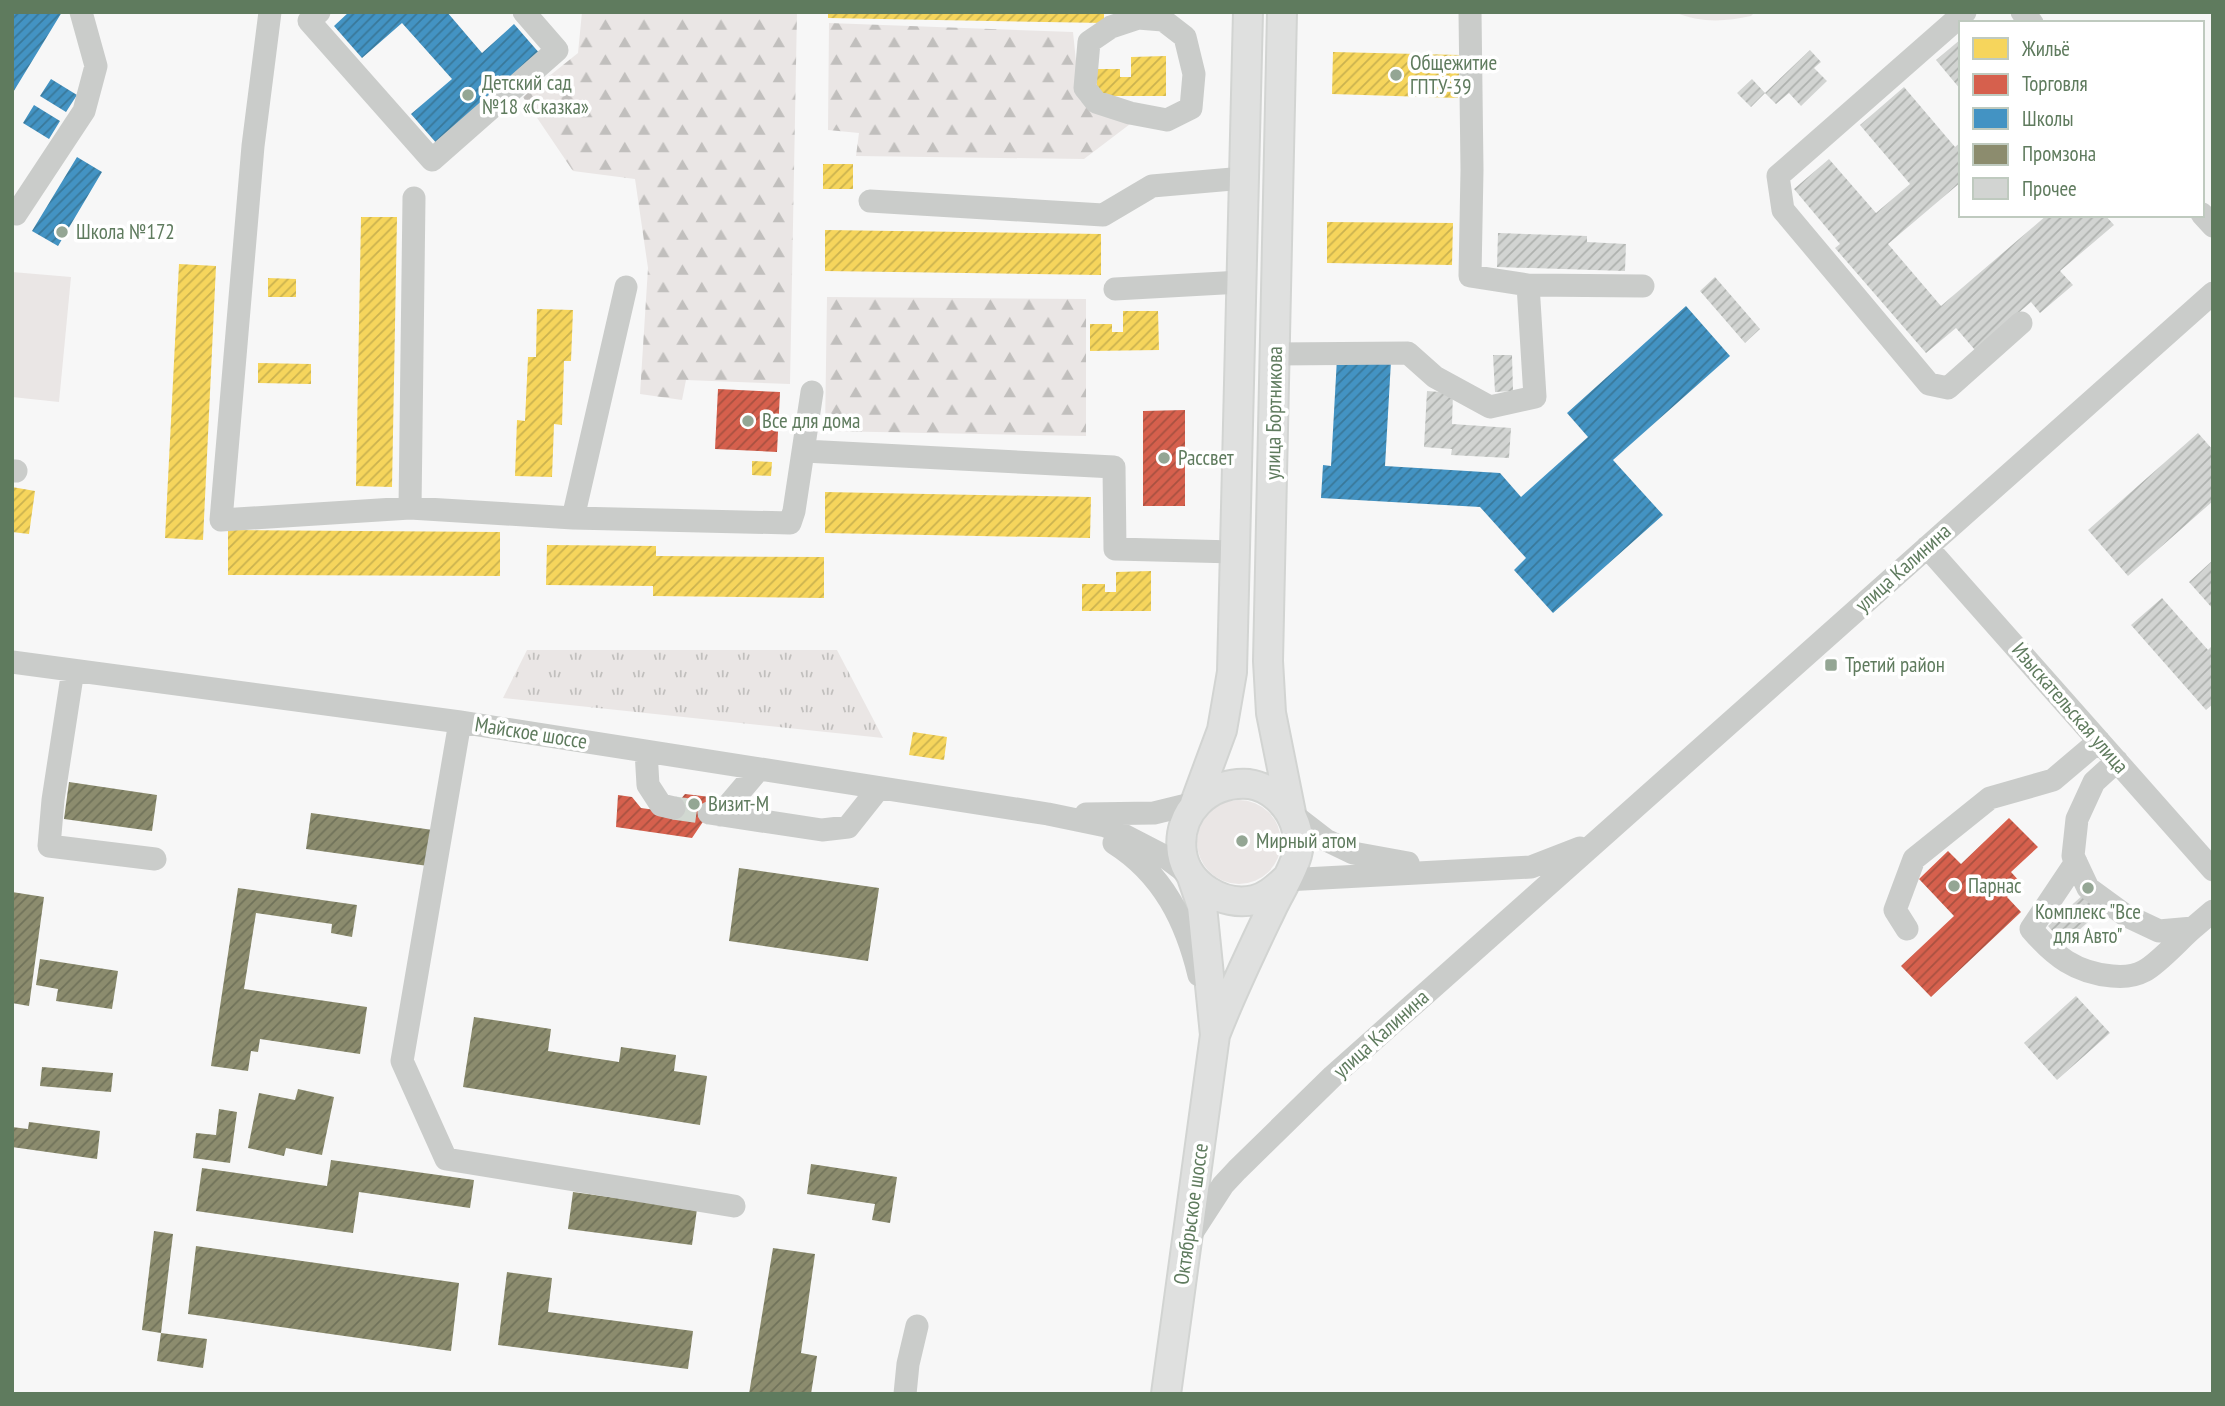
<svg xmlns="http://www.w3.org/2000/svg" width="2225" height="1406" font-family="'PT Sans Narrow',sans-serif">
  <defs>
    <pattern id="grass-tufts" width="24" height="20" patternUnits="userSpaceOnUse" patternTransform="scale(1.75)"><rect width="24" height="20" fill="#eae6e5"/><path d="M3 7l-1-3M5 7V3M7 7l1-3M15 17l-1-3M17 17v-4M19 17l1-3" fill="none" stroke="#c1bfbd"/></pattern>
    <pattern id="forest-firs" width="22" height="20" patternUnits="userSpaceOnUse" patternTransform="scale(1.75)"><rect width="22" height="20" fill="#eae6e5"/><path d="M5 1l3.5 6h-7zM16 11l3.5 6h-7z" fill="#c1bfbd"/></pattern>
    <pattern id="homes-hatch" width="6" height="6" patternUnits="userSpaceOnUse" patternTransform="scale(1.75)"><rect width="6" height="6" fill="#f6d55c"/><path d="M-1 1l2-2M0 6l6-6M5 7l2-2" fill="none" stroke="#cab24f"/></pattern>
    <pattern id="shops-hatch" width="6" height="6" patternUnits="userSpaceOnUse" patternTransform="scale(1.75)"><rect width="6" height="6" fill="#d6604d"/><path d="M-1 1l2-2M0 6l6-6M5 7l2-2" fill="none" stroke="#a85141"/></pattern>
    <pattern id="schools-hatch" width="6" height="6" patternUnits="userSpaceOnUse" patternTransform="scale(1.75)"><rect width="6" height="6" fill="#4393c3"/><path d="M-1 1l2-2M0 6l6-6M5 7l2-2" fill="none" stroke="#397899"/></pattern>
    <pattern id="industry-hatch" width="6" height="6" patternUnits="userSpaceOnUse" patternTransform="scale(1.75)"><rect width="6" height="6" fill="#8c8c6e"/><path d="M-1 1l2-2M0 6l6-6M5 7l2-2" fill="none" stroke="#70725a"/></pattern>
    <pattern id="building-hatch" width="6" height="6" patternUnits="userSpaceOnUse" patternTransform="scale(1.75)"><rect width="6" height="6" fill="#d2d4d2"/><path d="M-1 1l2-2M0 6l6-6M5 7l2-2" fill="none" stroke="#aeb1ae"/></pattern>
  </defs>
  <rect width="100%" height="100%" fill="#f7f7f7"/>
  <path fill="url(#grass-tufts)" d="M527 650H837L883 738 503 698Z"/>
  <path fill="url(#forest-firs)" d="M582 12H797L790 384 686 380 682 400 640 394 648 268 635 179 573 171 523 97 578 53Z
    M829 23 1073 32 1080 101 1138 118 1084 159 856 156 859 133 828 130Z
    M827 297 1086 299V436L825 431Z"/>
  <path fill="#eae6e5" d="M1674 12H1755L1751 16C1724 22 1700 23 1674 12Z
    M12 272 71 277 59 402 12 397Z
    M1197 842a42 42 0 1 1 84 0a42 42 0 1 1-84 0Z"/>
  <path fill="url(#homes-hatch)" d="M828 12H1104V23L828 18Z
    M1333 52 1460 55 1458 98 1332 94Z
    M1166 56V96H1097V69H1120V77H1131V57Z
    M823 164H853V189H823Z
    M361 217H397L392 487 356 486Z
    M1327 222 1453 223 1452 265 1327 263Z
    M825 230 1101 234V275L825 271Z
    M179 264 216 266 203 540 165 538Z
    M268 278 296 279V297H268Z
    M537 309 573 310 571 361H564L562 425 554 424 552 477 515 476 517 420 525 421 528 357H536Z
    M1123 311H1158L1159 350 1090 351V324H1112V332H1123Z
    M258 363 311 364V384L258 383Z
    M752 461 772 462 771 476 752 475Z
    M12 487 35 491 29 534 12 532Z
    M825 492 1091 497 1090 538 825 533Z
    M228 530 500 532V576L228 575Z
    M547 545 656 546V556L824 557V598L653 596V586L546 585Z
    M1151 571V611H1082V584H1105V592H1116V572Z
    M913 732 947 737 944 760 909 755Z"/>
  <path fill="url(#shops-hatch)" d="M718 389 780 392 777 452 715 449Z
    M1185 410V506H1143V411Z
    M685 794 719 798 692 838 616 827 618 795 632 797 641 808 670 812Z
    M2009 818 2038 847 2011 872 2021 883 2007 897 2021 912 1931 997 1901 966 1954 916 1919 879 1948 851 1961 864Z"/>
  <path fill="url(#schools-hatch)" d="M12 12H62L12 94Z
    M349 12H447L482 53 514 24 541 55 438 145 411 114 452 79 402 23 362 58 334 26Z
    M51 79 77 95 66 112 40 96Z
    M34 105 60 121 49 139 23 123Z
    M77 157 102 172 58 246 32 231Z
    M1686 306 1730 356 1613 460 1663 515 1553 613 1514 570 1526 558 1480 507 1321 498 1323 465 1331 466 1337 358 1391 361 1385 466 1500 473 1521 497 1588 437 1567 413Z"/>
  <path fill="url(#industry-hatch)" d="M69 782 157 795 152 831 64 819Z
    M311 813 433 830 428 866 306 849Z
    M739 868 879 888 868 961 729 941Z
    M238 888 357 905 352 937 331 933 332 924 256 913 244 989 367 1007 360 1054 260 1039 258 1052 251 1051 248 1071 211 1066Z
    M12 892 44 897 29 1006 12 1003Z
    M40 959 118 971 112 1009 56 1001 58 989 36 985Z
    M474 1017 551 1029 548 1051 619 1062 621 1047 676 1055 674 1071 707 1076 700 1125 463 1087Z
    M42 1067 113 1073 111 1092 40 1086Z
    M298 1089 334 1097 322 1155 286 1148 284 1156 248 1148 259 1093 295 1100Z
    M219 1109 237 1112 230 1163 193 1158 196 1133 216 1135Z
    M29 1122 100 1131 97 1159 12 1147V1127L28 1129Z
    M331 1160 474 1180 470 1208 359 1192 353 1233 196 1211 202 1168 327 1186Z
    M811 1164 897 1177 890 1223 872 1220 875 1204 807 1194Z
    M573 1192 697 1209 692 1245 568 1229Z
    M154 1231 173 1234 161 1333 142 1330Z
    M196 1246 459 1283 451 1351 188 1314Z
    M773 1248 815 1254 801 1353 817 1356 811 1394H749Z
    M507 1272 552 1278 548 1312 693 1331 688 1369 498 1345Z
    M161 1333 207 1339 203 1368 157 1361Z"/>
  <path fill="url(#building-hatch)" d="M1961 39V90L1936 60Z
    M1810 50 1821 62 1814 68 1827 81 1801 106 1789 93 1776 104 1765 93Z
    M1752 79 1765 93 1751 107 1737 93Z
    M1904 87 1955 147 1961 142V182L1888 244 1941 306 2047 215H2105L2114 225 2060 271 2073 285 2040 313 2031 302 1975 350 1956 328 1926 353 1835 248 1840 244 1794 189 1829 159 1876 213 1910 184 1860 125Z
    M1498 233 1587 236V242L1626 244 1625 271 1497 267Z
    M1715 277 1760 329 1745 343 1700 291Z
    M1493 355H1512L1513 391 1495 392Z
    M1427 391 1453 393 1452 424 1511 428 1509 458 1451 455 1452 449 1424 447Z
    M2198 433 2213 450V501L2128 576 2088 530Z
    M2213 560V609L2189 582Z
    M2162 598 2208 650 2213 645V704L2206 710 2131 625Z
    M2083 895 2099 912 2064 944 2048 926Z
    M2076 996 2110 1033 2057 1080 2024 1043Z"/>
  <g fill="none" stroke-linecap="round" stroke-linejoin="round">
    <path stroke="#d1d8d1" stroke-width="23" stroke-dasharray="23 11" stroke-linecap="butt" d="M674 808 709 813"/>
    <defs>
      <path id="major" d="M1282 12 1268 661 1271 713 1291 813
        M1195 803 1222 730 1232 672 1248 12
        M1215 1035C1232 991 1252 950 1272 908 1280 891 1292 873 1297 855 1300 845 1298 833 1295 824 1288 804 1270 787 1249 784 1209 781 1176 812 1182 853 1187 885 1223 907 1254 900 1267 897 1276 888 1285 880
        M1166 1394 1215 1035 1202 906 1192 877"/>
    </defs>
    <use href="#major" stroke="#d2d4d2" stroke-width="32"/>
    <path stroke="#caccca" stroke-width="23" d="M270 12 253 146 221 520 410 508 573 518 790 523 794 511 812 392
      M319 12 309 21 432 160 557 50 524 12
      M1965 12 1778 176 1783 210 1929 384 1948 388 2021 323
      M2022 12 2032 23
      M1138 18 1163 20 1185 37 1194 74 1191 108 1167 120 1130 113 1096 102 1085 88 1089 42 1111 27Z
      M870 201 1103 215 1152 186 1244 178
      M12 211 16 214 84 111 96 66 81 12
      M2202 214 2213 226
      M1528 285 1643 286
      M1115 289 1241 282
      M1275 354 1408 353 1435 377 1490 407 1535 397 1528 285 1470 276 1472 170 1470 12
      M804 451 1114 467 1115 549 1235 552
      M12 471H16
      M410 508 414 198
      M573 518 626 287
      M1927 547 2213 870
      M12 662 460 722 1048 814 1106 826 1164 856 1192 877
      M73 670 53 800 49 846 155 859
      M460 722 402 1061 446 1159 734 1206
      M646 751 648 785 661 805 674 808
      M2117 761 2094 782 2077 819 2073 856 2088 888 2125 915 2159 931 2193 928 2213 911
      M709 813 822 830 848 827 879 788
      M1291 813 1326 840 1353 853 1408 863
      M1086 814 1154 813 1195 803
      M720 815 759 769
      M1114 843C1163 874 1186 921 1199 975
      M2076 862 2031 929C2054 956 2076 973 2112 976 2122 977 2135 976 2144 971 2158 964 2180 939 2193 928
      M1285 880 1531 867 1580 848
      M1907 929 1895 910 1914 859 1990 798 2053 780 2099 741
      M1188 1239 1223 1185 1237 1170 1333 1076 2213 293
      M905 1394 908 1364 917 1326"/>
    <use href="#major" stroke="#dfe0df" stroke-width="28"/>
  </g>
  <g fill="#94a694" stroke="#fff" stroke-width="2.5">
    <circle cx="1396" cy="75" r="7"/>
    <circle cx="468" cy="95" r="7"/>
    <circle cx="62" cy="232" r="7"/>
    <circle cx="748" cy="421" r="7"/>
    <circle cx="1164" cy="458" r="7"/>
    <rect x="1824" y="658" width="14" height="14" rx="3.5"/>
    <circle cx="694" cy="804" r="7"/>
    <circle cx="1242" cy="841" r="7"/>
    <circle cx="1954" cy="886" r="7"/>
    <circle cx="2088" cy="888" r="7"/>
  </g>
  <g text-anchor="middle" stroke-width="7" stroke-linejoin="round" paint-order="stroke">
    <g font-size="21" fill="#5f7b5e" stroke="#fff" text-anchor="start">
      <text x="1410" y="70">Общежитие<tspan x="1410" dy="24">ГПТУ-39</tspan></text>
      <text x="482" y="90">Детский сад<tspan x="482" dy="24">№18 «Сказка»</tspan></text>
      <text x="76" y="239">Школа №172</text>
      <text x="762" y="428">Все для дома</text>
      <text x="1178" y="465">Рассвет</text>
      <text x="1845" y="672">Третий район</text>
      <text x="708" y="811">Визит-М</text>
      <text x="1256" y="848">Мирный атом</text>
      <text x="1968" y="893">Парнас</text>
      <text x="2088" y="919" text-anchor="middle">Комплекс "Все<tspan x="2088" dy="24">для Авто"</tspan></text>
    </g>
    <g font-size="21" fill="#5f7b5e" stroke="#fff">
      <text transform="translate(1274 413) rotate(-89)" y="7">улица Бортникова</text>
      <text transform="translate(1903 568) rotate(-42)" y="7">улица Калинина</text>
      <text transform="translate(2070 708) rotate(49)" y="7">Изыскательская улица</text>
      <text transform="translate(531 733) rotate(9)" y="7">Майское шоссе</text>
      <text transform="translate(1381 1034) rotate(-42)" y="7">улица Калинина</text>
      <text transform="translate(1191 1214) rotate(-82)" y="7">Октябрьское шоссе</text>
    </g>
  </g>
  <rect width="2225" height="1406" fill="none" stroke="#5f7b5e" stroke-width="28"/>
  <rect x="1959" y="21" width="245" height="196" fill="#ffffff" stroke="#bfcabf" stroke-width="2"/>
  <rect x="1973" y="38" width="35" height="21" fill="#f6d55c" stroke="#bfcabf" stroke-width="2"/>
  <text x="2022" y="56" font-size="21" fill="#5f7b5e">Жильё</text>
  <rect x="1973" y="74" width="35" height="21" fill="#d6604d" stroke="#bfcabf" stroke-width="2"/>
  <text x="2022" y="91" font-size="21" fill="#5f7b5e">Торговля</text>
  <rect x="1973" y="108" width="35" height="21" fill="#4393c3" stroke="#bfcabf" stroke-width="2"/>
  <text x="2022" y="126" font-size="21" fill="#5f7b5e">Школы</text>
  <rect x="1973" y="144" width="35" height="21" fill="#8c8c6e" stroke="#bfcabf" stroke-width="2"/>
  <text x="2022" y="161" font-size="21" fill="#5f7b5e">Промзона</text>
  <rect x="1973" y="178" width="35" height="21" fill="#d2d4d2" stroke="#bfcabf" stroke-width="2"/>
  <text x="2022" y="196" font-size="21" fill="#5f7b5e">Прочее</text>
</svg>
